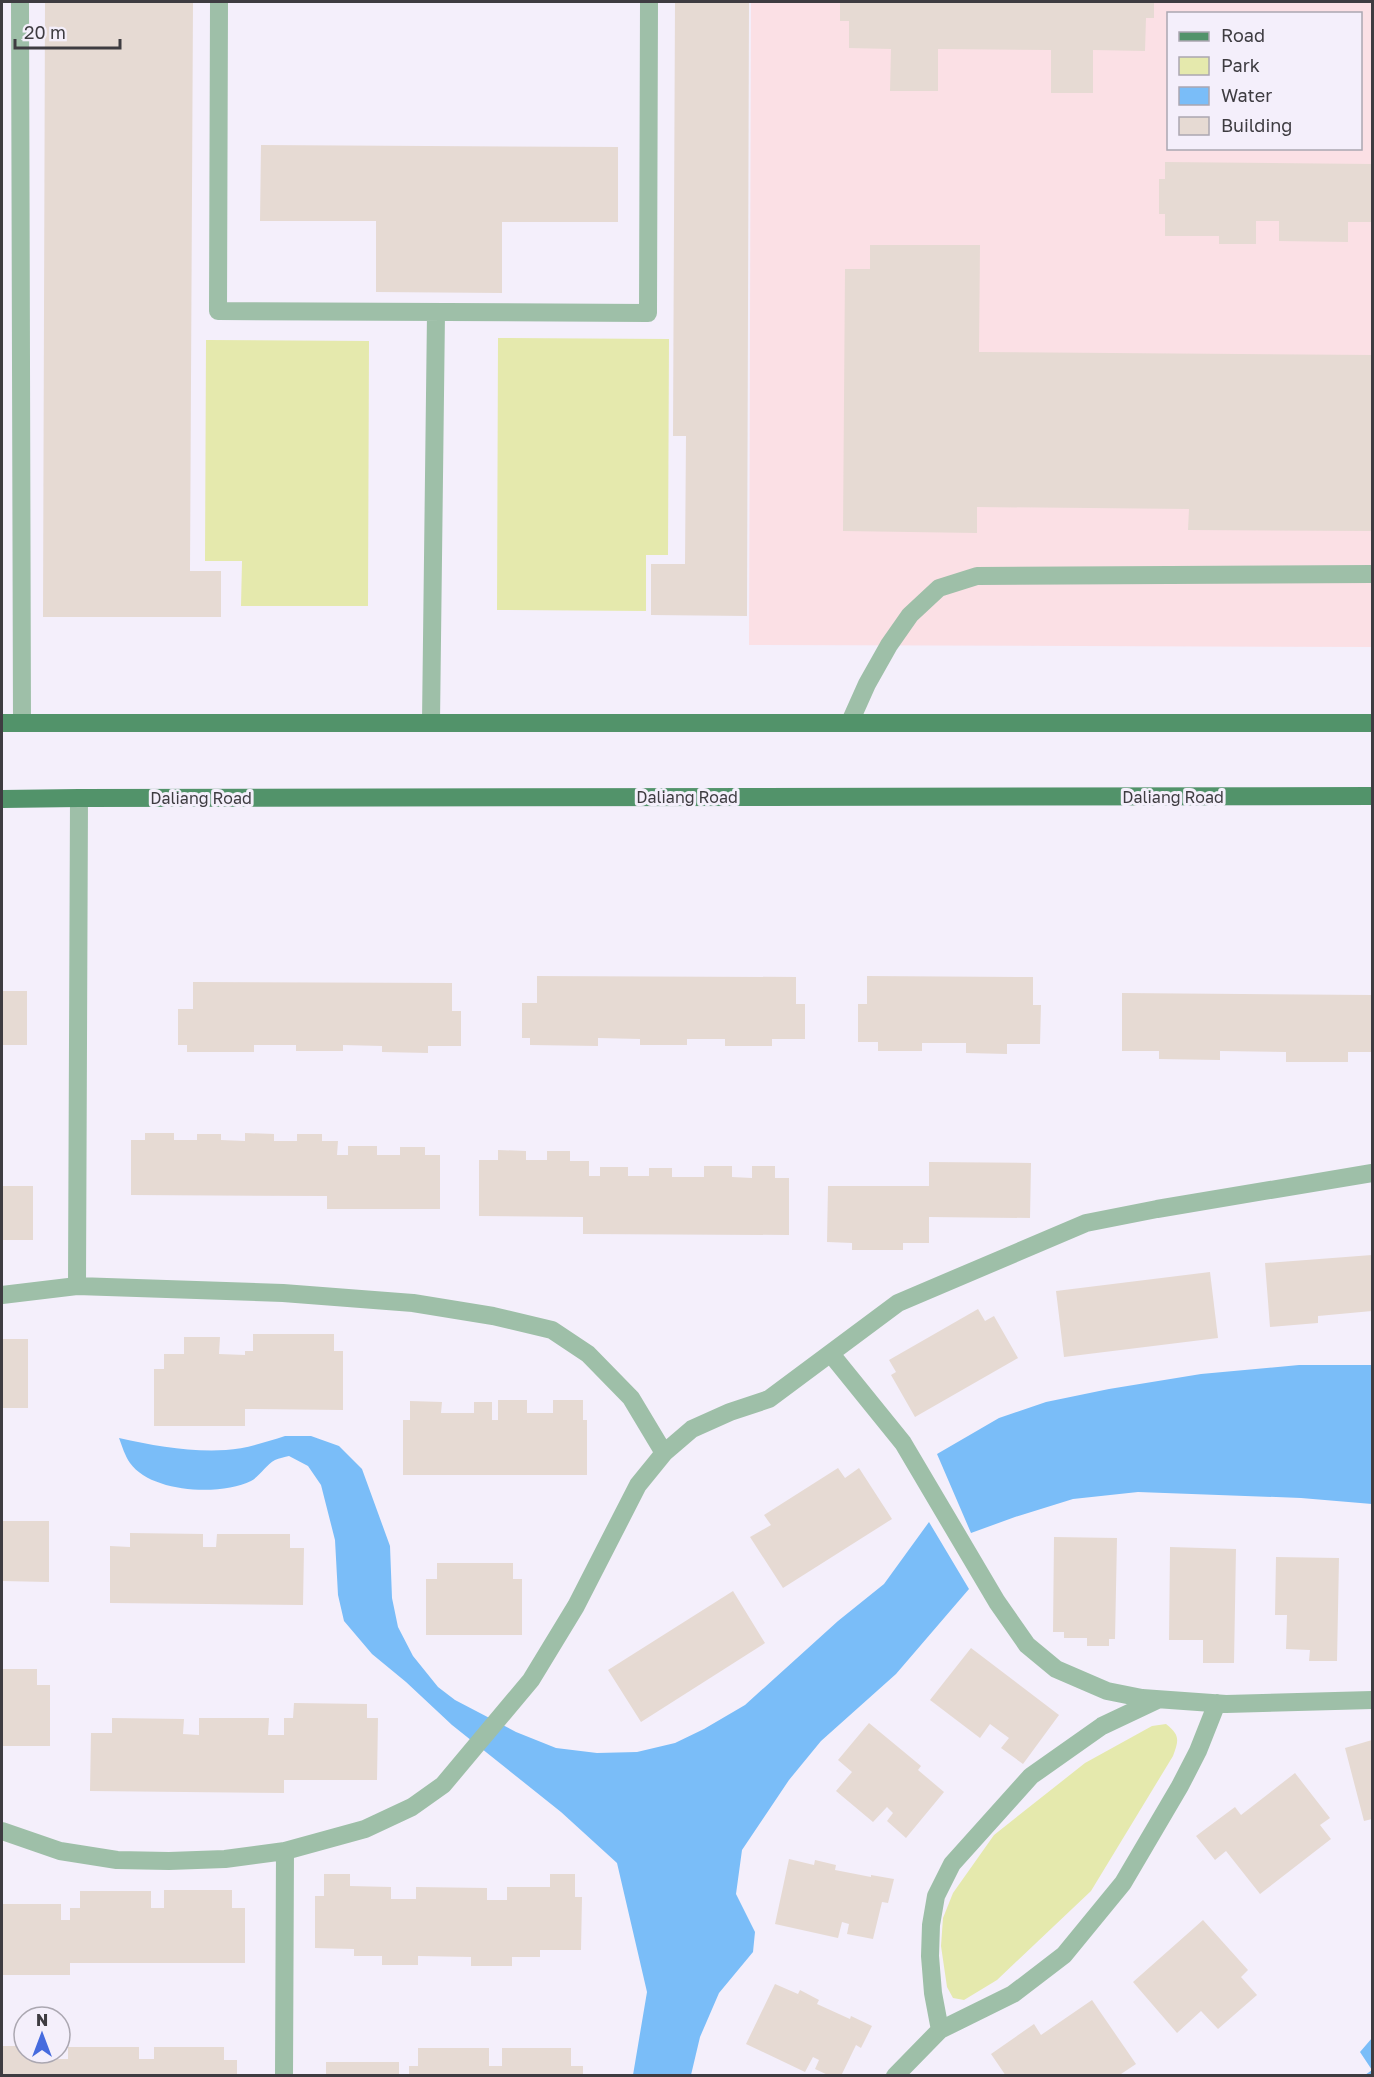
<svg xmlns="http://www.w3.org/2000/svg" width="1374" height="2077" font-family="'Golos Text',sans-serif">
  <rect width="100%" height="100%" fill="#f4effb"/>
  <path fill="#fbe0e5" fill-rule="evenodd" d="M751 2H1372V647L749 645ZM1168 14H1360V148H1168Z"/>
  <path fill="#e5e9ad" d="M498 338 669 339 668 555H646V611L497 610Z
    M206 340 369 341 368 606H241L242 561H205Z
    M1166 1724C1180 1735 1179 1740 1173 1756L1091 1891 997 1980 964 2000 953 1998 947 1987 941 1946 943 1918 953 1893 994 1835 1085 1763 1152 1726Z"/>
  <path fill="#7abdf8" d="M1299 1365H1372V1504L1301 1498 1138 1492 1073 1499 1015 1517 971 1533 937 1454 999 1418 1046 1402 1109 1389 1201 1374Z
    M285 1436H311L339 1446 362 1469 390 1546 392 1598 398 1627 413 1656 438 1687 455 1700 516 1732 556 1748 597 1753 637 1752 675 1743 704 1729 745 1705 838 1621 884 1584 929 1522 969 1589 896 1674 821 1741 789 1780 742 1850 736 1894 755 1932 753 1952 719 1993 700 2037 691 2075H633L647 1992 617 1863 561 1812 452 1725 406 1682 372 1654 344 1621 338 1595 335 1540 321 1485 308 1466 289 1456C285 1457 279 1458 275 1460 266 1465 260 1476 251 1481 221 1496 151 1493 130 1463 125 1456 122 1446 119 1438 154 1446 189 1452 226 1450 245 1449 266 1442 285 1436Z
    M1372 2038V2075H1365L1372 2070 1360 2052Z"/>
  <path fill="#e6dad3" d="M45 2H193L190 571H221V617H43Z
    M675 2H749L747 616 651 615V564H685L686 436H673Z
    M840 2H1154V18H1146L1145 51 1093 50V93H1051V50L938 49V91H890L891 49 849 48V21H840Z
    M261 145 618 147V222H502V293L376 292V221H260Z
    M1165 162 1372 164V222H1348V242L1279 241V221H1256V244H1219V236H1165V214H1159V179H1165Z
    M870 245H980L979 352 1372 355V531L1188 530 1189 509 977 507V533L843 531 845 269H870Z
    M537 976 796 977V1004H805V1039H772V1046H725V1039H687V1045H640V1039L598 1038V1046L530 1045V1038H522V1003H537Z
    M867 976 1033 977V1005H1041L1040 1044H1007V1054L966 1053V1043H922V1051H878V1042H858V1004H867Z
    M193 982 452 983V1011H461V1046H428V1053L382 1052V1046L343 1045V1051H296V1045H254V1052H187V1045H178V1009H193Z
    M2 991H27V1045H2Z
    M1122 993 1372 995V1052H1348V1062H1286V1052L1220 1051V1060L1159 1059V1051H1122Z
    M145 1133H174V1140H197V1134H221V1140L245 1141V1133L274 1134V1141H297V1134H322V1141H338L337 1155H348V1146H377V1155H400V1147H425V1155H440V1209H327V1196L131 1195V1140H145Z
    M498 1150 526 1151V1160H547V1151H570V1161H589V1176H600V1167H628V1176H649V1168H672V1177H704V1166H732V1177L752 1178V1166H775V1178H789V1235L583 1234V1217L479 1216V1160H498Z
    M929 1162 1031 1163 1030 1218 929 1217V1243H903V1250H852V1243L827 1242 828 1186H929Z
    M2 1186H33V1240H2Z
    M1372 1255V1311L1318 1316V1323L1270 1327 1265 1263Z
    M1210 1272 1218 1338 1064 1357 1056 1291Z
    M978 1309 985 1321 994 1316 1018 1358 915 1417 891 1375 896 1372 889 1360Z
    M253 1334H334V1351H343V1410L245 1409V1426H154V1369H164V1354H184V1337H220L219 1354 245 1355V1351H253Z
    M2 1339H28V1408H2Z
    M498 1400H527V1413H553V1400H583V1420H587V1475H403V1420H410V1401L442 1402 441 1413H474V1402H492V1420H498Z
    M838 1468 845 1478 859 1468 892 1519 783 1588 750 1537 771 1525 764 1515Z
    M2 1521H49V1582L2 1581Z
    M130 1533 203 1534V1547H216L217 1534H290V1548H304L303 1605 110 1603V1546L130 1547Z
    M1054 1537 1117 1538 1115 1639H1109V1646H1087V1638H1064V1632H1053Z
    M1170 1547 1236 1549 1234 1663H1203V1640H1169Z
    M1276 1557 1339 1558 1337 1661H1309L1310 1650 1286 1649 1287 1615H1275Z
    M437 1563H513V1579H522V1635H426V1579H437Z
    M733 1591 765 1643 641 1722 608 1670Z
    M971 1648 1059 1715 1023 1764 1001 1748 1009 1738 990 1724 980 1738 930 1700Z
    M2 1669H37V1685H50V1746H2Z
    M294 1703 367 1704V1718H378L377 1780H284V1793L90 1791 91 1733H112V1718L184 1719 183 1734 199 1735V1718H269L268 1735H284V1718H293Z
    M869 1723 921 1766 918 1770 944 1792 906 1838 887 1821 893 1813 887 1807 873 1822 836 1791 852 1772 838 1760Z
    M1372 1740V1819L1364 1821 1345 1748Z
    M1295 1773 1330 1818 1320 1825 1331 1839 1260 1894 1226 1851 1215 1860 1196 1836 1235 1807 1241 1815Z
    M789 1859 814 1865 815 1860 836 1865 835 1870 871 1877V1875L894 1879 888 1903 882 1902 873 1939 847 1934 849 1924 842 1922 838 1938 775 1924Z
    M324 1874H350V1886L391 1887V1899H416V1887L487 1888V1900H507V1887H550V1874H575V1897H582L581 1950H540V1957H512V1966H471V1957L418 1956V1965H382V1956H354V1949L315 1948V1896H324Z
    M164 1890H232V1908H245V1963H70V1975H2V1904H61V1920H70V1908H80V1891H151V1908H164Z
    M1203 1920 1248 1970 1241 1977 1257 1995 1218 2029 1201 2011 1177 2033 1133 1982Z
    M775 1984 798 1994 800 1990 819 2000 817 2004 850 2019 851 2016 872 2026 861 2048 856 2045 841 2076H830L815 2069 819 2060 813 2057 805 2072 746 2044Z
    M1092 2000 1136 2064 1118 2076H1006L991 2054 1034 2024 1041 2035Z
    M2 2046H24V2053H51V2059H68V2047H139V2059H154V2047H224V2060H237V2076H2Z
    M418 2048H489V2066H502V2048H571V2066H583V2076H409V2066H418Z
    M326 2062H399V2076H326Z"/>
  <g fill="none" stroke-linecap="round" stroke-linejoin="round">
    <path stroke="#9ebfa8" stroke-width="18" d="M219 2 218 311 648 313 649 2
      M431 722 436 313
      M850 722 867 684 889 645 910 615 939 588 977 576 1372 574
      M77 1286 79 798
      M2 1295 77 1286 283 1293 413 1303 493 1316 552 1330 588 1354 631 1398 664 1453
      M831 1354 903 1443 997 1602 1027 1645 1056 1669 1107 1691 1142 1698 1226 1704 1372 1700
      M2 1831 60 1851 117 1860 169 1861 225 1859 285 1851 365 1829 412 1807 443 1785 531 1680 576 1606 638 1485 664 1453 692 1429 730 1412 769 1399 898 1303 1086 1223 1157 1209 1372 1173
      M940 2030 933 1993 930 1956 931 1925 936 1896 952 1864 1031 1776 1102 1726 1157 1700
      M284 2076 285 1851
      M895 2076 940 2030 1013 1994 1064 1955 1123 1883 1180 1786 1198 1751 1217 1703"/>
    <path stroke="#9ebfa8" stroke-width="18" d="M20 2 22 723"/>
    <path stroke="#52936a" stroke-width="18" d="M2 723H1372
      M2 799 79 798 1372 796"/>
  </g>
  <g text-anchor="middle" stroke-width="6" stroke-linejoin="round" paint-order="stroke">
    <g font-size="16" fill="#3e3c41" stroke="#f4effb">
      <text x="687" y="803">Daliang Road</text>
      <text x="1173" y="803">Daliang Road</text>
      <text x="201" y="804">Daliang Road</text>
    </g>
  </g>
  <rect width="1374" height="2077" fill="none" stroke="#3e3c41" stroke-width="6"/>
  <rect x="1167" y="12" width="195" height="138" fill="#f4effb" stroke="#aba7b1" stroke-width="1.5"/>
  <rect x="1179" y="32" width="30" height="9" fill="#52936a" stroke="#aba7b1" stroke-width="1.5"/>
  <text x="1221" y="42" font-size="18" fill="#3e3c41">Road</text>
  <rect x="1179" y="57" width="30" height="18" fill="#e5e9ad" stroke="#aba7b1" stroke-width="1.5"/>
  <text x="1221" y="72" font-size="18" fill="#3e3c41">Park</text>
  <rect x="1179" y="87" width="30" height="18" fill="#7abdf8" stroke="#aba7b1" stroke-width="1.5"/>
  <text x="1221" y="102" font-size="18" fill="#3e3c41">Water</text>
  <rect x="1179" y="117" width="30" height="18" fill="#e6dad3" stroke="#aba7b1" stroke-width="1.5"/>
  <text x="1221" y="132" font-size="18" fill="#3e3c41">Building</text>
  <g transform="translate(42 2035)"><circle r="28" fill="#f4effb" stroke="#aba7b1" stroke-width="1.5"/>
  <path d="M0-4.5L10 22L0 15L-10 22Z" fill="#466bde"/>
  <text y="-9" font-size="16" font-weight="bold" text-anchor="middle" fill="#3e3c41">N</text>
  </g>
  <path d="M15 39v9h105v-9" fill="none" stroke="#3e3c41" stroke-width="3"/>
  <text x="24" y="39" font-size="18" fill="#3e3c41" stroke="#f4effb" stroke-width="4.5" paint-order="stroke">20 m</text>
</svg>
